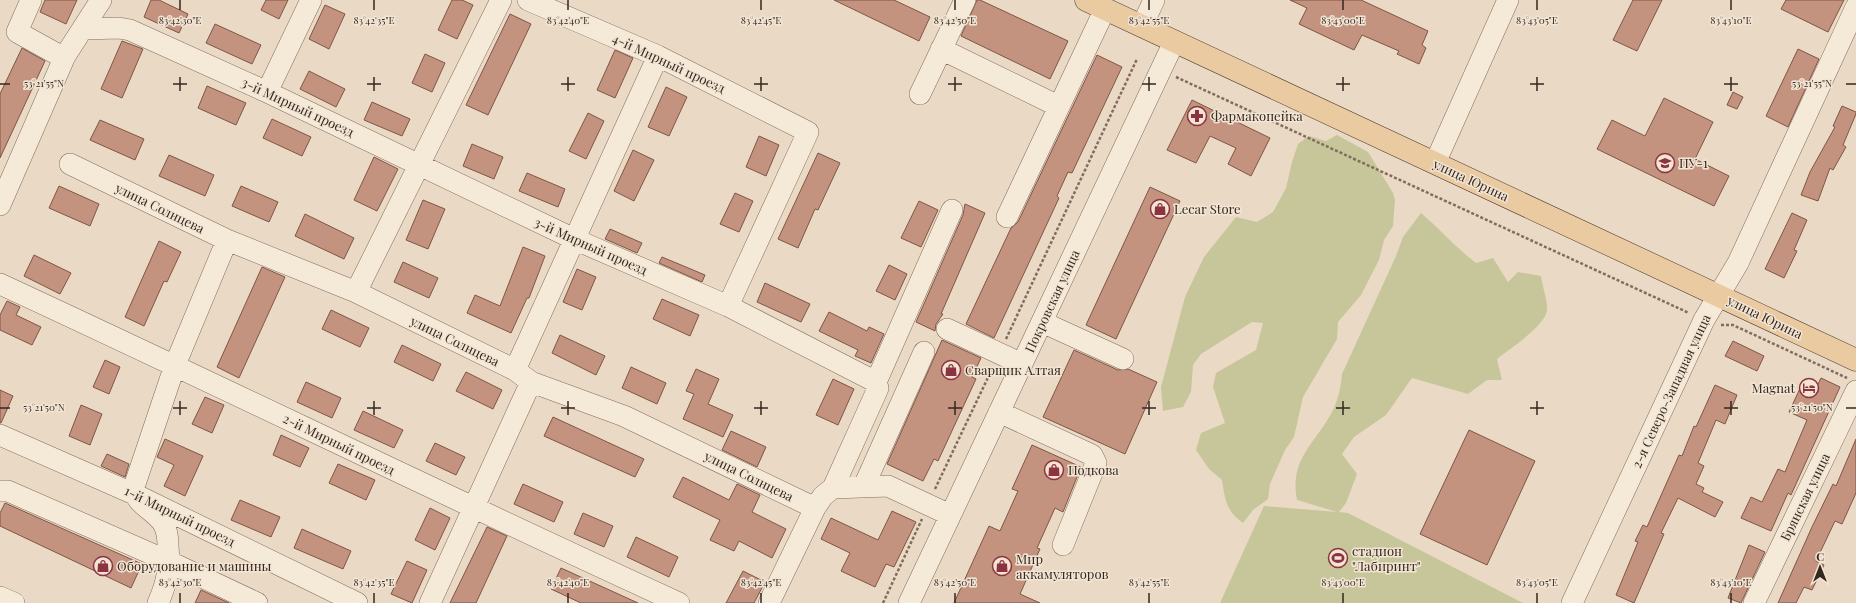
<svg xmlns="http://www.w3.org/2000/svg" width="1856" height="603" font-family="'Playfair Display',serif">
  <rect width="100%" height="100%" fill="#eadac5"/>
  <path fill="#c6c69a" d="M1337 135 1368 152 1393 193 1395 200 1393 226 1384 240 1379 260 1361 295 1338 322 1337 339 1303 397 1294 437 1285 450 1270 484 1268 499 1253 510 1243 523C1226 511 1225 499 1222 480L1209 469 1196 450 1201 433 1225 423 1213 387 1216 373 1256 350 1263 323 1252 322 1201 354 1193 365 1191 392 1183 407 1163 411 1161 387 1185 297 1204 257 1236 217 1257 222 1273 212 1286 188 1292 162 1298 144 1309 136 1326 141Z
    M1421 213C1440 229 1456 248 1476 263L1493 258 1508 282 1518 272 1541 276C1542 285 1548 302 1547 310 1546 325 1509 350 1497 359L1502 380H1487L1468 394 1412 378 1386 415 1354 437 1342 454 1357 474 1346 503 1339 512 1348 513 1523 603H1220L1264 506 1337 512 1297 500C1289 459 1315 444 1332 412 1338 401 1341 387 1342 374L1396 256 1403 237Z"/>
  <path fill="#c4937f" stroke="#7f5545" d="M45 0H77L66 24 40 12Z
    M151 0H159L188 14 179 33 144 17Z
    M266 0H288L279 19 261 10Z
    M452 0H462L473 5 457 39 438 30Z
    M834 0H894L930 17 919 41Z
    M977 0H980L1068 41 1050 79 961 36Z
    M1290 0H1361L1428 31 1422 45 1426 48 1419 64 1397 54 1399 51 1362 35 1354 50 1299 24 1307 8Z
    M1633 0H1662L1637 51 1613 40Z
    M1786 0H1844L1828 32 1781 9Z
    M325 5 345 14 329 49 309 39Z
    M510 14 531 24 488 115 466 105Z
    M215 24 261 45 252 64 206 43Z
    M122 41 143 49 122 98 101 89Z
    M22 48 45 61 0 158V94Z
    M1798 49 1819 59 1788 127 1766 116Z
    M615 50 633 58 615 98 597 90Z
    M425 54 445 63 432 92 412 83Z
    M1097 55 1122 67 1072 173 1068 172 1057 196 1059 198 994 338 966 324 1011 228 1018 222Z
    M309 71 345 89 336 107 300 89Z
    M207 86 246 103 236 125 198 108Z
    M666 87 687 97 669 136 648 127Z
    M1733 92 1743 97 1737 109 1727 105Z
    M1664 98 1713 122 1695 159 1729 176 1714 206 1597 149 1612 120 1645 136Z
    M1192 100 1270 138 1251 176 1228 164 1236 148 1210 136 1196 163 1167 150Z
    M372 102 410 119 402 136 364 120Z
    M1842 106 1856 112V114L1843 145 1846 147 1833 170 1830 168 1818 201 1801 195 1810 172 1835 127 1833 126Z
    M588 113 604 121 586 159 569 151Z
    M272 119 311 137 302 156 263 138Z
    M100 120 144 139 135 160 90 140Z
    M759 136 779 145 766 176 746 167Z
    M472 144 503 157 494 179 463 166Z
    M633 150 654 160 634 201 614 191Z
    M818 153 840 163 818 210 815 209 798 248 778 239Z
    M169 155 214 175 205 196 159 176Z
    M374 157 398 169 377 211 354 200Z
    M527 173 565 189 558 207 519 191Z
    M59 186 99 204 90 226 49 208Z
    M241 186 278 202 269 222 232 206Z
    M1150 187 1180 201 1116 339 1086 325Z
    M735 193 753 201 739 232 720 224Z
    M423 200 445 209 428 249 406 240Z
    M919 201 938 210 921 247 901 238Z
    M965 204 985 213 941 314H943L936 324 935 331 916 322 963 215Z
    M1792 213 1807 220 1794 250 1797 251 1784 278 1765 269Z
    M305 214 354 238 344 259 295 236Z
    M610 229 642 243 637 253 605 239Z
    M159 241 181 252 167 282 164 281 144 326 125 317Z
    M523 247 545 256 529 298H527L511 333 467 313 475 295 500 306Z
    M34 255 71 273 60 294 24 276Z
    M662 257 705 275 702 282 659 263Z
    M403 262 438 278 429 298 394 282Z
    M889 265 907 274 895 300 876 291Z
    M262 267 285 277 239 378 217 367Z
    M577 269 596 277 582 310 563 302Z
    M765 283 810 304 801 322 757 302Z
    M662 299 699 315 690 336 653 319Z
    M7 301 20 307 16 315 41 327 32 345 0 330V315Z
    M331 310 369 328 360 347 322 329Z
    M829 312 867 331 869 327 884 334 871 363 855 356 858 350 819 331Z
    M560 335 605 356 596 375 552 353Z
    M942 340 981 358 972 377 976 379 938 461 934 459 923 481 887 464Z
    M1733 341 1764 356 1757 371 1725 356Z
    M402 345 441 364 433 381 394 362Z
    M1074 350 1118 370 1128 369 1157 382 1125 454 1043 417Z
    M105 360 120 367 109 394 93 387Z
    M631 367 666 383 657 404 622 388Z
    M696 369 719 379 708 404 733 415 723 437 683 419 694 394 686 391Z
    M466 372 502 390 493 409 456 391Z
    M1821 378 1840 387 1791 495 1788 493 1771 531 1741 518 1751 497 1762 502 1778 469 1785 472 1807 420 1789 412 1804 380 1817 386Z
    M833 379 854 389 838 425 816 415Z
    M306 382 341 398 332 418 297 402Z
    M1715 385 1737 395 1725 424 1716 420 1698 463 1704 466 1696 484 1704 488 1702 492 1723 502 1715 517 1678 498 1661 533 1664 534 1634 603 1616 595 1638 542 1635 541 1643 525 1647 527 1679 455 1682 456 1694 426 1696 427Z
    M0 390 13 396 1 423H0Z
    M205 397 224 405 212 433 192 424Z
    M81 405 102 414 90 445 69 436Z
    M363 411 403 430 394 448 354 430Z
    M553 417 644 459 635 477 544 436Z
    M1469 430 1535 461 1487 565 1420 534Z
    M731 431 766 447 757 467 722 450Z
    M281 435 309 448 300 467 273 455Z
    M165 439 203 456 185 496 164 486 174 465 157 457Z
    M1856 439V493L1842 524 1835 521 1816 561 1824 565 1812 590 1804 587 1796 603H1778L1812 527 1833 484 1836 486Z
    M435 443 465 457 456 475 426 461Z
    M1032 445 1081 467 1063 512 1055 508 1037 548 1040 549 1020 594 1040 603H954L989 526 1000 531 1018 491 1012 489Z
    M107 454 129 464 125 477 101 466Z
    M338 464 375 480 366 500 329 483Z
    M683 477 729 500 737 484 760 495 752 512 786 529 772 558 739 541 734 551 710 540 720 520 673 497Z
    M523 484 563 502 554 522 514 504Z
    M240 500 280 517 271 537 231 520Z
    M5 503 142 564 131 588 0 526V513Z
    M430 508 450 518 435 550 415 540Z
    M892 511 916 522 894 567 886 564 875 587 841 571 850 553 821 539 831 518 878 540Z
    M583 513 613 526 604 547 574 534Z
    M487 527 507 536 476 603H450Z
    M302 529 351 551 343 569 294 548Z
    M636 537 678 557 669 577 627 557Z
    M1749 545 1765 552 1741 603 1728 598Z
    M407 561 427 570 412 603 391 594Z
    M561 568 638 603H581L551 589Z
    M743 571 765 582 754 603H726Z
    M201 590 229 603H195Z"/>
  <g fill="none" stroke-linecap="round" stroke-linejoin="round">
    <defs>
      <path id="minor" d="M31 0 17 32 55 53 65 56 101 0
        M528 0 658 56 808 132 728 306
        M1142 26 1154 0
        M83 29 119 28 130 30 267 92 574 239 728 306 876 382 878 388 875 395 833 488 888 486 950 515
        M941 49 1058 106
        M267 92 311 0
        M920 94 965 0
        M1435 163 1508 0
        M70 164 227 240 356 292 515 370 531 382 624 416 815 508 823 496 833 488
        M0 205 65 56
        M1007 217 1105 9
        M0 284C227 389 451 499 679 603
        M356 292 501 0
        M1042 322 1123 359
        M947 329 1022 364
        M515 370 658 56
        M876 382 952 210
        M999 412 1092 455 1096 463 1063 545
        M0 435 134 494 357 603
        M864 486 924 352
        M0 491H8L170 562 257 603
        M0 597 14 603
        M158 603C167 583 170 567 168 546 168 539 167 531 164 525 156 510 135 506 134 487L175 365 227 240
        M430 603 531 382
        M769 603 815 508
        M909 603 1174 42
        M1572 603 1704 320 1738 263 1856 7
        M1754 603 1856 391"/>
      <path id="major" d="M1086 0 1856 360"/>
    </defs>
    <use href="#minor" stroke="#836c5d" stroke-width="22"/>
    <use href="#major" stroke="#513c31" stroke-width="23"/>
    <path stroke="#836c5d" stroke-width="2.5" stroke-dasharray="3 2" stroke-linecap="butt" d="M1176 77 1689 313
      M1721 325H1733L1847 378
      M1006 339 1137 59
      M935 489 992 369
      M883 603 922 519"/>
    <use href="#minor" stroke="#f5e9d8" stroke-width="21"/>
    <use href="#major" stroke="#e9caa1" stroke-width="22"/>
  </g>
  <path fill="none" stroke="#34271f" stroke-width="1.5" d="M180 0V10M374 0V10M568 0V10M761 0V10M955 0V10M1149 0V10M1343 0V10M1537 0V10M1731 0V10M180 77V91M374 77V91M568 77V91M761 77V91M955 77V91M1149 77V91M1343 77V91M1537 77V91M1731 77V91M0 84H10M173 84H187M367 84H381M561 84H575M754 84H768M948 84H962M1142 84H1156M1336 84H1350M1530 84H1544M1724 84H1738M1846 84H1856M180 401V415M374 401V415M568 401V415M761 401V415M955 401V415M1149 401V415M1343 401V415M1537 401V415M1731 401V415M0 408H10M173 408H187M367 408H381M561 408H575M754 408H768M948 408H962M1142 408H1156M1336 408H1350M1530 408H1544M1724 408H1738M1846 408H1856M180 593V603M374 593V603M568 593V603M761 593V603M955 593V603M1149 593V603M1343 593V603M1537 593V603M1731 593V603"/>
  <defs>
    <symbol id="pharmacy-ring" viewBox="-11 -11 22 22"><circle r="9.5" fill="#f2e5d4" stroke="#8c333f" stroke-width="1.5"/><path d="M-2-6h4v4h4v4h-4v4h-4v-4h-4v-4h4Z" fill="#8c333f"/></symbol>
    <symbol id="university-ring" viewBox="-11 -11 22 22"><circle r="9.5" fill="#f2e5d4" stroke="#8c333f" stroke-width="1.5"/><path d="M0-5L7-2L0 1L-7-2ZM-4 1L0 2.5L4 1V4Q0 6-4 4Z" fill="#8c333f"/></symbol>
    <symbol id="shop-ring" viewBox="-11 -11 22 22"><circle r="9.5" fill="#f2e5d4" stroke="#8c333f" stroke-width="1.5"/><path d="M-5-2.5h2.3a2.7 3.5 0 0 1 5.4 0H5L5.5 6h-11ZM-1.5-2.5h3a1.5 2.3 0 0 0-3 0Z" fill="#8c333f"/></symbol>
    <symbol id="hotel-ring" viewBox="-11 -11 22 22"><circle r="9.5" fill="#f2e5d4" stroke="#8c333f" stroke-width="1.5"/><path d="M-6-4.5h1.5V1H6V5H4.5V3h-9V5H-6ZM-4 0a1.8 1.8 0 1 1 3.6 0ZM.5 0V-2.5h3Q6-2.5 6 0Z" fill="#8c333f"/></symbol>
    <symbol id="stadium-ring" viewBox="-11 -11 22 22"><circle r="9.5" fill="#f2e5d4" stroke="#8c333f" stroke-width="1.5"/><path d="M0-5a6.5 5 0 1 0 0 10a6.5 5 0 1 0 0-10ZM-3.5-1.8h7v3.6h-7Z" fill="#8c333f"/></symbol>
  </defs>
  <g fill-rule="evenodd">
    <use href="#pharmacy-ring" x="1186" y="105" width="22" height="22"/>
    <use href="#university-ring" x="1654" y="152" width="22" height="22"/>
    <use href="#shop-ring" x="1149" y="198" width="22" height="22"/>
    <use href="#shop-ring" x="940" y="359" width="22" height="22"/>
    <use href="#hotel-ring" x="1798" y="377" width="22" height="22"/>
    <use href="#shop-ring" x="1043" y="459" width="22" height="22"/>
    <use href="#stadium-ring" x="1327" y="547" width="22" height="22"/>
    <use href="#shop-ring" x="92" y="555" width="22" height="22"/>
    <use href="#shop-ring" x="991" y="555" width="22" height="22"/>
  </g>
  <g text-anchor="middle" stroke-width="3" stroke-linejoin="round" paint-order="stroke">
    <g font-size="13" fill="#34271f" stroke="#f2e5d4">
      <text transform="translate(669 63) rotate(25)" y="5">4-й Мирный проезд</text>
      <text transform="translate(298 107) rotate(25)" y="5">3-й Мирный проезд</text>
      <text transform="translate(1471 180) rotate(25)" y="5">улица Юрина</text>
      <text transform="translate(160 208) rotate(26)" y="5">улица Солнцева</text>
      <text transform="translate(591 246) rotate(24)" y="5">3-й Мирный проезд</text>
      <text transform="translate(1052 301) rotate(-65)" y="5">Покровская улица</text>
      <text transform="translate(1765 317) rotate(26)" y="5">улица Юрина</text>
      <text transform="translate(455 341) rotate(26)" y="5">улица Солнцева</text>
      <text transform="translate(1671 391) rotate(-65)" y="5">2-я Северо-Западная улица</text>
      <text transform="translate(339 444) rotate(26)" y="5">2-й Мирный проезд</text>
      <text transform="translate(749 476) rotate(26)" y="5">улица Солнцева</text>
      <text transform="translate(1805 497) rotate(-64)" y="5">Брянская улица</text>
      <text transform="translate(180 516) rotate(26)" y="5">1-й Мирный проезд</text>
    </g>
    <g font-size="13" fill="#34271f" stroke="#f2e5d4" text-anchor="start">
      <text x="1211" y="121">Фармакопейка</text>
      <text x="1679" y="168">ПУ-1</text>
      <text x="1174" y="214">Lecar Store</text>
      <text x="965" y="375">Сварщик Алтая</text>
      <text x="1795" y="393" text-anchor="end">Magnat</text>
      <text x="1068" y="475">Подкова</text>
      <text x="1352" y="556">стадион<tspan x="1352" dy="15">"Лабиринт"</tspan></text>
      <text x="1016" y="564">Мир<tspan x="1016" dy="15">аккамуляторов</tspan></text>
      <text x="117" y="571">Оборудование и машины</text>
    </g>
  </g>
  <g font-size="10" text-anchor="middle" fill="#34271f" stroke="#f2e5d4" stroke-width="3" stroke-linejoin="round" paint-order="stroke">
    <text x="180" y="24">83°42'30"E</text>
    <text x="374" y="24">83°42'35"E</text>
    <text x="568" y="24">83°42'40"E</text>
    <text x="761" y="24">83°42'45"E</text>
    <text x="955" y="24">83°42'50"E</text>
    <text x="1149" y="24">83°42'55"E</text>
    <text x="1343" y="24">83°43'00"E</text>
    <text x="1537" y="24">83°43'05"E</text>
    <text x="1731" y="24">83°43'10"E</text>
    <text x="44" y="87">53°21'55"N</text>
    <text x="1812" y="87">53°21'55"N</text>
    <text x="44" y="411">53°21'50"N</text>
    <text x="1812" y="411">53°21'50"N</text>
    <text x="180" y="586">83°42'30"E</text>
    <text x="374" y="586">83°42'35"E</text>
    <text x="568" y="586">83°42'40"E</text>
    <text x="761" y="586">83°42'45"E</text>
    <text x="955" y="586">83°42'50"E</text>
    <text x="1149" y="586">83°42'55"E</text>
    <text x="1343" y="586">83°43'00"E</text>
    <text x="1537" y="586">83°43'05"E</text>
    <text x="1731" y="586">83°43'10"E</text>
  </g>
  <g transform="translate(1820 567)" stroke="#f2e5d4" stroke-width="3" paint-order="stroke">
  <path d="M0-3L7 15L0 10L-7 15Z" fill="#34271f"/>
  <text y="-6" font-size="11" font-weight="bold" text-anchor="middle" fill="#34271f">С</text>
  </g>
</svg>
